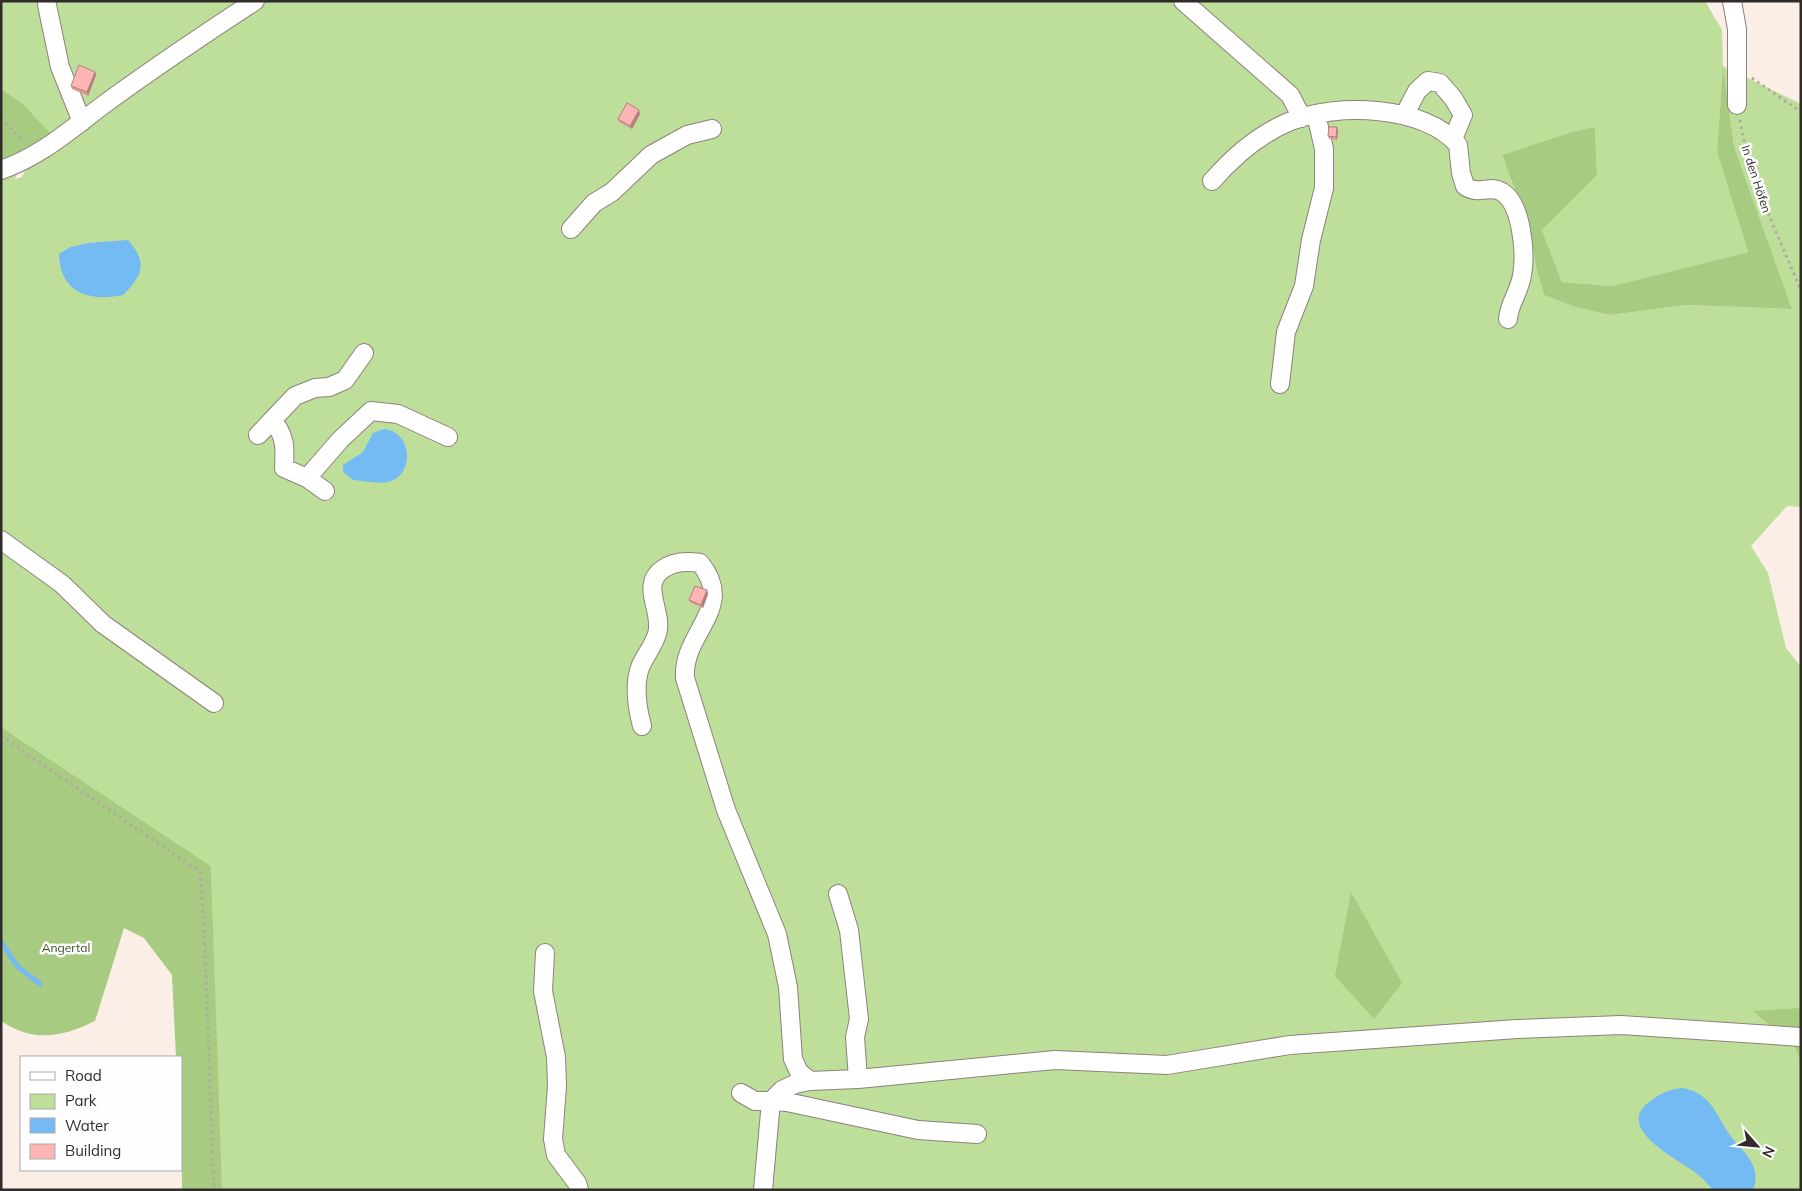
<svg xmlns="http://www.w3.org/2000/svg" width="1802" height="1191" font-family="Mulish,sans-serif">
  <rect width="100%" height="100%" fill="#faeee7"/>
  <path fill="#bddf9a" fill-rule="evenodd" d="M1 1H1705L1722 30 1723 66 1801 104V507L1787 506 1751 546 1768 573 1786 648 1801 667V1190H221L211 866 1 727V139L18 172 15 179 22 177 42 134 22 103 1 89ZM1723 70 1734 146 1792 309 1686 305 1610 315 1575 307 1544 295 1536 267 1530 230 1502 155 1595 127 1597 175 1542 230 1562 282 1612 286 1748 252 1717 152Z"/>
  <path fill="#a7cb80" d="M1723 66 1734 146 1792 309 1686 305 1610 315 1575 307 1544 295 1536 267 1530 230 1502 155 1573 132 1595 127 1597 175 1542 230 1562 282 1612 286 1748 252 1717 152Z
    M1 89 22 103 57 141 1 169Z
    M1 727 211 866 222 1190H182L181 1057H176L172 975 144 938 124 928 95 1021C62 1037 34 1043 1 1021Z
    M1351 892 1402 983 1374 1019 1335 976Z
    M1801 1008V1061L1795 1047 1753 1011Z"/>
  <path fill="#75bbf3" d="M128 240C148 263 143 275 123 295 89 302 60 293 59 254L70 247 88 243Z
    M384 429C414 432 414 477 388 482 378 484 364 481 353 480L343 472V465L363 452 373 433Z
    M1683 1088C1714 1094 1716 1118 1733 1139 1746 1154 1762 1168 1753 1190H1713C1706 1181 1697 1173 1687 1167 1671 1156 1617 1127 1648 1103 1659 1094 1669 1089 1683 1088Z"/>
  <g fill="none" stroke-linecap="round" stroke-linejoin="round">
    <path stroke="#75bbf3" stroke-width="5" d="M1 942 18 967 40 984"/>
    <defs>
      <path id="minor" d="M1183 1 1290 95 1302 118
        M1732 1 1737 29V105
        M47 5 60 67 82 122
        M1408 108 1417 91 1428 81 1440 83 1453 98 1463 115 1453 139
        M1 170C44 155 74 126 110 100 157 66 206 33 255 1
        M1212 181C1233 157 1261 133 1291 121 1336 103 1425 105 1458 145L1461 173 1465 186C1479 196 1490 184 1502 192 1522 204 1526 254 1522 275 1520 291 1509 303 1508 319
        M571 229 594 203 612 192 651 155 687 135 712 129
        M1280 384 1286 332 1304 286 1311 240 1324 188V149L1316 114
        M272 421C286 434 285 450 284 468L307 478 325 491
        M258 435 295 396 315 388 329 387 345 380 364 353
        M307 478 341 439 371 411 398 414 448 437
        M1 540 62 584 103 624 214 703
        M642 726C637 707 633 684 641 665 646 655 654 644 657 634 664 612 639 585 663 569 674 561 687 561 700 563 737 608 682 632 685 678L726 810 777 934 788 987 793 1059 799 1072 810 1081
        M838 894 849 930 859 1019 855 1037 858 1079
        M545 953 543 991 556 1057 557 1086 553 1139 556 1155 577 1183 579 1190
        M741 1093 755 1101H771L763 1190
        M977 1134 918 1130 787 1102 771 1101 782 1090 795 1084 810 1081 858 1079 1055 1060 1167 1065 1290 1045 1517 1029 1621 1025 1801 1037"/>
    </defs>
    <use href="#minor" stroke="#8d827c" stroke-width="20"/>
    <path stroke="#b3a9a4" stroke-width="3" stroke-dasharray="2.5 4" stroke-linecap="butt" d="M1752 78 1801 112
      M1 118 25 142
      M1740 120C1750 181 1778 234 1801 291
      M1 736 200 872 204 925 214 1190"/>
    <use href="#minor" stroke="#fff" stroke-width="18"/>
  </g>
  <path fill="#da9c9a" d="M95 72 96 75 88 96 72 89 71 86Z
    M640 114 632 129 619 122 618 119Z
    M1338 131 1337 140 1329 139 1328 136Z
    M707 590 708 594 703 608 691 603 689 600Z"/>
  <path fill="#b27f7d" d="M95 72 96 75 88 96 87 92Z
    M639 110 640 114 632 129 630 126Z
    M1337 127 1338 131 1337 140 1336 137Z
    M707 590 708 594 703 608 701 605Z"/>
  <path fill="#feb5b3" stroke="#b27f7d" d="M79 65 95 72 87 92 71 86Z
    M627 103 639 110 630 126 618 119Z
    M1329 127H1337L1336 137 1328 136Z
    M695 586 707 590 701 605 689 600Z"/>
  <g text-anchor="middle" stroke-width="5" stroke-linejoin="round" paint-order="stroke">
    <g font-size="12" fill="#312c2a" stroke="#fefefe">
      <text transform="translate(1756 179) rotate(72)" y="4">In den Höfen</text>
    </g>
    <g font-size="12" fill="#384f1a" stroke="#fefefe">
      <text x="66" y="952">Angertal</text>
    </g>
  </g>
  <rect width="1802" height="1191" fill="none" stroke="#312c2a" stroke-width="5"/>
  <rect x="20" y="1056" width="162" height="115" fill="#fefefe" stroke="#acaaa9"/>
  <rect x="30" y="1072" width="25" height="8" fill="#ffffff" stroke="#acaaa9"/>
  <text x="65" y="1081" font-size="15" fill="#312c2a">Road</text>
  <rect x="30" y="1094" width="25" height="15" fill="#bddf9a" stroke="#acaaa9"/>
  <text x="65" y="1106" font-size="15" fill="#312c2a">Park</text>
  <rect x="30" y="1118" width="25" height="15" fill="#75bbf3" stroke="#acaaa9"/>
  <text x="65" y="1131" font-size="15" fill="#312c2a">Water</text>
  <rect x="30" y="1144" width="25" height="15" fill="#feb5b3" stroke="#acaaa9"/>
  <text x="65" y="1156" font-size="15" fill="#312c2a">Building</text>
  <g transform="translate(1757 1146) rotate(117)" stroke="#fefefe" stroke-width="4" paint-order="stroke">
  <path d="M0-4L9 19L0 12L-9 19Z" fill="#312c2a"/>
  <text y="-8" font-size="14" font-weight="bold" text-anchor="middle" fill="#312c2a">N</text>
  </g>
</svg>
